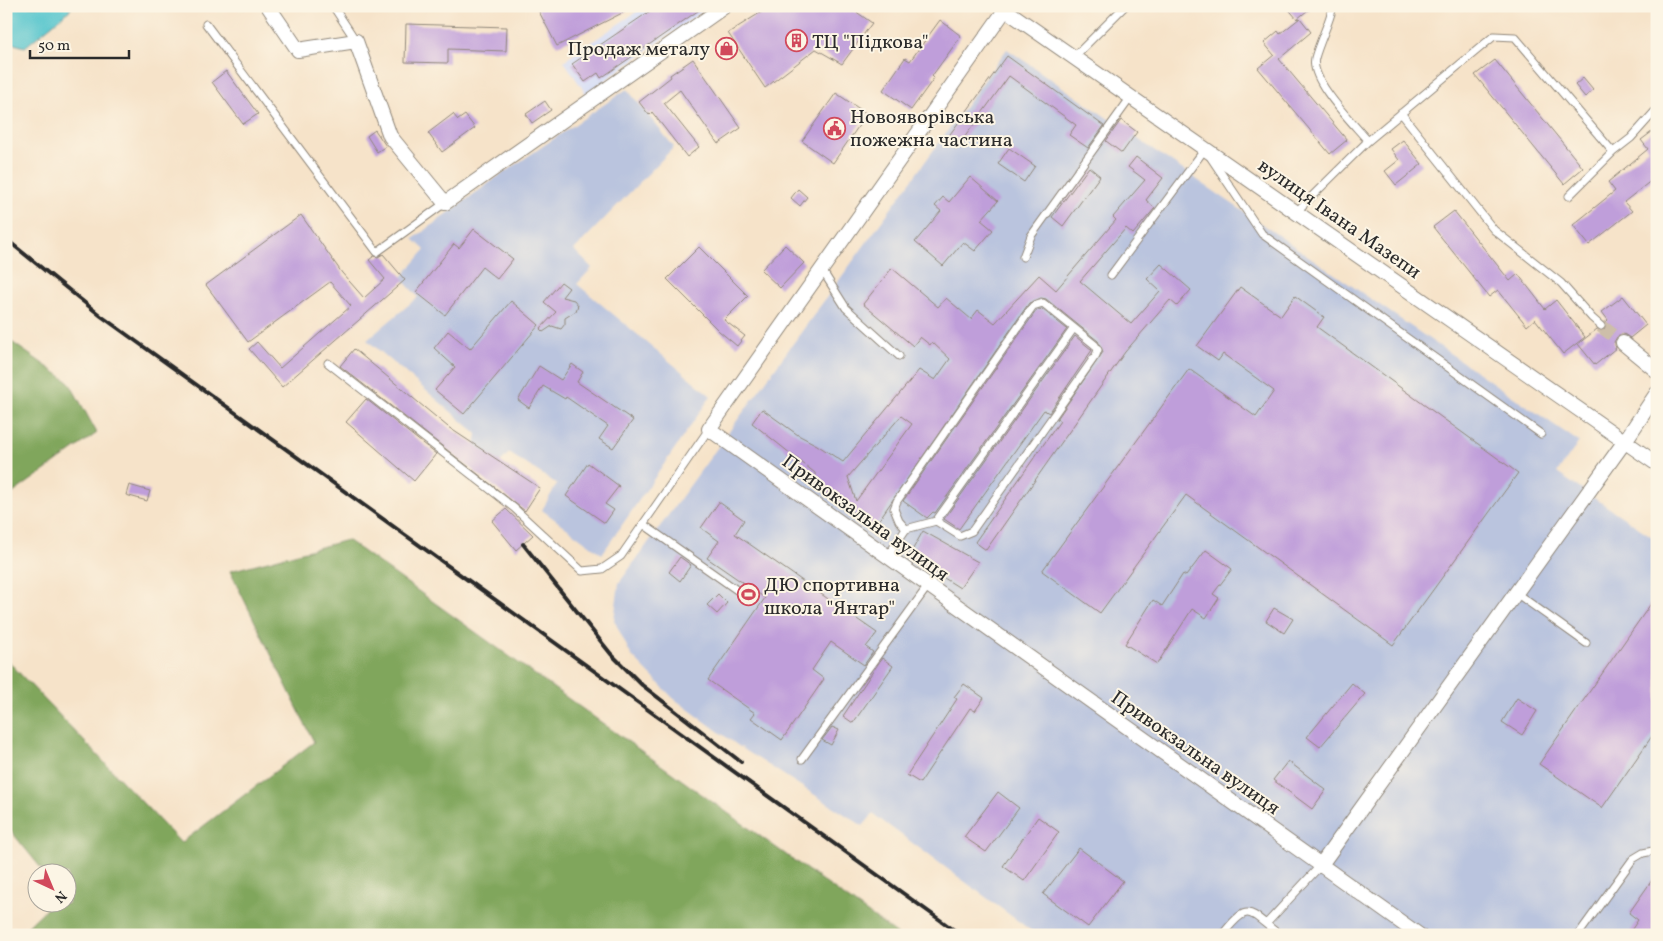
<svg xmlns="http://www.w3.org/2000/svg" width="1663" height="941" font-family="Vollkorn,serif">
  <rect width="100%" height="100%" fill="#fcf5e5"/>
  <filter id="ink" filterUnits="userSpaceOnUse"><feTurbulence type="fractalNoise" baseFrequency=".02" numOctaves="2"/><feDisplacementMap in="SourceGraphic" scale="10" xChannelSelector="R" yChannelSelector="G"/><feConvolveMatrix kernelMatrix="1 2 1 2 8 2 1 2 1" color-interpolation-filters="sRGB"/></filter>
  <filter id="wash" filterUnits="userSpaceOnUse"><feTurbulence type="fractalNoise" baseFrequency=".0096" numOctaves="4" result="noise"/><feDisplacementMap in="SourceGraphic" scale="20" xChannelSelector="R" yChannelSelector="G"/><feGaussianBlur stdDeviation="1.12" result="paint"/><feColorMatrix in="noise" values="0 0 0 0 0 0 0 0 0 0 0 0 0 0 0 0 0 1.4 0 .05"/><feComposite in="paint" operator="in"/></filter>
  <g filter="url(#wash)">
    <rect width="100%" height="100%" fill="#f6e3c9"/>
    <path fill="#d0daf9" d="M645 6H710L586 94 564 61Z"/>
    <path fill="#bac4de" d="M1007 49 1579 442 1557 473 1657 540V935H1037L873 814 863 826 737 745 673 698 631 655 614 620 619 583Z
      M627 89 674 147 574 250 592 268 577 284 711 396 602 554 542 510 557 484 509 453 499 464 475 446 477 434 367 340 418 297 401 278 425 250 413 239 496 178Z"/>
    <path fill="#80a65b" stroke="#566843" d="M6 338 69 382 97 433 6 498Z
      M347 540 898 935H19L51 904H68V874L45 873 6 825V659L181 843 314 742 230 571Z"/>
    <path fill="#58c6ce" stroke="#42787c" d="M6 6H70L71 9 25 47 14 44 6 35Z"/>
    <g id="blocks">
      <path fill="#bf9eda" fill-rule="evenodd" d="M536 6H636L557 46Z
        M647 6H705L601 78 598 73 585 82 572 64 650 11Z
        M771 6H848L872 23 842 64 816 49 765 88 728 33Z
        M1286 6H1313L1297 19Z
        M1300 18 1311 32 1279 59 1347 140 1330 154 1258 68 1274 55 1264 43 1278 31 1280 34Z
        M940 20 961 36 932 76 934 78 911 110 883 90 905 58 910 61Z
        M406 24 507 27 506 51 448 49V63L405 62Z
        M1007 56 1104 126 1088 148 1069 135 1076 125 1009 76 956 149 945 141Z
        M693 59 741 128 718 144 680 90 664 103 699 147 687 157 652 112 649 115 639 102 671 77 670 75Z
        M1495 60 1583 168 1564 184 1475 75Z
        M226 71 258 114 243 124 212 82Z
        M1583 78 1593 90 1585 97 1575 85Z
        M836 93 867 114 833 163 802 141Z
        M545 101 551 110 532 123 526 114Z
        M453 114 458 120 465 115 475 128 442 152 428 133Z
        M1121 120 1137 132 1122 153 1106 141Z
        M1657 128V176L1624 202 1632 211 1589 245 1573 225 1615 191 1608 182 1648 149 1641 140Z
        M375 130 386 146 377 152 367 136Z
        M1403 140 1422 164 1396 185 1385 171 1399 160 1391 149Z
        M1009 148 1035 166 1024 182 998 164Z
        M1136 157 1163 178 1146 200 1155 208 1133 234 1126 228 1080 281 1131 324 1160 291 1147 279 1161 264 1191 290 1177 306 1170 300 1125 352 986 550 975 542 1060 421 1057 419 1103 352 1098 341 1046 299 1041 298 1029 303 874 527 849 510 816 484 815 473 752 423 762 409 798 435 817 445 843 462 919 370 935 380 950 359 932 342 930 345 920 337 913 346 863 304 892 268 938 307 946 298 971 319 978 310 995 323 1039 275 1056 290 1116 220 1113 217 1145 180 1128 167ZM901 416 912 424 856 501 848 477Z
        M1089 167 1100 176 1063 226 1052 217Z
        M970 177 998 201 981 220 993 230 975 251 963 242 943 266 915 242 941 211 935 206 943 197 949 202Z
        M798 189 807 197 800 206 791 198Z
        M1454 211 1510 281 1518 274 1545 309 1556 300 1585 337 1563 354 1535 319 1527 326 1498 290 1489 297 1433 227Z
        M301 215 342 273 364 298 385 279 369 260 374 256 378 257 383 254 405 280 282 387 249 349 257 342 280 368 351 306 330 282 248 342 206 285Z
        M474 229 513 259 497 279 482 267 445 315 416 292 454 244 459 248Z
        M785 245 804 263 780 288 761 270Z
        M699 247 748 296 724 320 745 336 737 346 719 331 667 279Z
        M561 282 569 288 562 297 574 300 578 305 576 311 565 318V324L561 329 552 326 543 332 540 329 556 312 544 302Z
        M1240 287 1281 316 1295 296 1324 317 1317 327 1518 473 1393 645 1186 495 1100 613 1042 571 1189 369 1256 417 1274 391 1223 354 1218 361 1197 346Z
        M1623 296 1646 325 1630 338 1624 334 1617 337 1614 342 1616 348 1595 365 1578 344 1597 329 1605 330V323L1608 320 1602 312Z
        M511 301 539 325 464 414 435 390 455 367 434 348 448 331 470 349Z
        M1042 309 1067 329 935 513 933 512 927 518 903 501 1036 311Z
        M1075 336 1092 350 1049 413 1044 410 959 529 944 519Z
        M354 349 448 427 540 488 525 511 340 366Z
        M572 364 583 372 577 382 633 420 613 448 599 439 608 426 566 397 565 399 543 386 529 408 518 400 539 366 561 380Z
        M366 399 436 454 414 481 346 422Z
        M588 463 619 486 605 504 614 510 605 523 566 496Z
        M129 485 150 491 147 501 126 495Z
        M719 502 744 520 735 534 877 633 866 647 873 652 864 665 831 642 812 670 824 679 782 740 751 718 755 713 708 680 765 598 707 558 719 541 701 528Z
        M506 509 533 535 516 550 492 521Z
        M923 531 978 562 960 588 909 556Z
        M1206 550 1232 569 1213 594 1219 598 1206 618 1192 609 1157 664 1125 644 1153 600 1162 606 1183 574 1186 576Z
        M680 557 691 565 680 581 669 572Z
        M718 594 727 603 717 614 707 605Z
        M1657 595V729L1602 808 1539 764Z
        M1274 608 1293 619 1284 633 1266 621Z
        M882 658 893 666 853 723 843 716Z
        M1352 683 1365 694 1320 747 1307 737Z
        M964 684 984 698 975 711 970 708 920 783 907 775 957 699 954 697Z
        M1517 698 1537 711 1522 735 1502 722Z
        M832 727 839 730 831 745 822 740Z
        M1288 761 1326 790 1312 809 1273 780Z
        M998 792 1019 808 986 852 964 837Z
        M1038 817 1059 832 1024 881 1003 866Z
        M1079 848 1123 881 1088 927 1043 894Z
        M1657 873V935H1628L1638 920 1629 913Z"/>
    </g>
  </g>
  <g filter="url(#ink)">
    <use href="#blocks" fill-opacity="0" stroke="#90877a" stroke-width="1"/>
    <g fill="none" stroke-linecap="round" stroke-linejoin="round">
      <path stroke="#cdbea9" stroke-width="14" stroke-dasharray="14 7" stroke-linecap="butt" d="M1601 326 1623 343"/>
      <defs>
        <path id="lane" d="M333 6 356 41
          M1333 6C1329 24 1320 40 1315 58 1309 80 1354 124 1368 141
          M206 24 377 252 445 203
          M1074 57 1125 6
          M1401 113 1494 230 1561 283 1592 318 1601 326
          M1211 158 1262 234 1541 434
          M1569 196 1613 152
          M1296 212 1368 141 1494 36 1515 37 1613 152 1631 138 1657 109
          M1023 257 1031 236 1131 97
          M822 270 846 308 899 356
          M1111 275 1205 149
          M1043 303 1095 345 1098 350 1096 355 972 531 960 536 936 521 906 529 899 521 894 509 897 501 1033 306Z
          M328 363 514 508 582 571 602 569 621 556 709 429
          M936 521 1074 328
          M643 524 741 593
          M887 557 906 529
          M1516 593 1586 643
          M802 759 928 586
          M1266 924 1320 866
          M1222 935C1250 900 1248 912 1280 935
          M1578 935 1633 859 1643 853 1653 851 1657 854"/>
        <path id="street" d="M268 6 298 50 356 41 390 136 445 203 725 6
          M1000 6 1657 464
          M1005 10 709 429 1419 935
          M1623 343 1657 371
          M1320 866 1625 441 1657 393"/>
      </defs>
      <use href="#lane" stroke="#90877a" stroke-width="9"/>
      <use href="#street" stroke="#90877a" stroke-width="16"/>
      <use href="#lane" stroke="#fff" stroke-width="7"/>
      <use href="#street" stroke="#fff" stroke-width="14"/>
      <path stroke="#2b2b2b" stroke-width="4" d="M6 239 101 316 961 935
        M523 544 611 654 642 685 741 762"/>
    </g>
  </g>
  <defs>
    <symbol id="building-ring" viewBox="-11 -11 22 22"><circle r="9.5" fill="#fcf5e5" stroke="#d1495b" stroke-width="1.5"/><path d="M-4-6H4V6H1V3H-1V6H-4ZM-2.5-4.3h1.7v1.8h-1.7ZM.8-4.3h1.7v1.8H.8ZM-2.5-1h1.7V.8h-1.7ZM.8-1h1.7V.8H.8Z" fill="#d1495b"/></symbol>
    <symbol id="shop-ring" viewBox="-11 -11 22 22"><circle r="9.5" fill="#fcf5e5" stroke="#d1495b" stroke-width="1.5"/><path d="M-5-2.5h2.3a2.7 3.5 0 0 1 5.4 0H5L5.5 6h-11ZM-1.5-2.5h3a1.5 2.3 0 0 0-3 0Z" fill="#d1495b"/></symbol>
    <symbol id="civic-ring" viewBox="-11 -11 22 22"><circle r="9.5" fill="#fcf5e5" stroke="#d1495b" stroke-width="1.5"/><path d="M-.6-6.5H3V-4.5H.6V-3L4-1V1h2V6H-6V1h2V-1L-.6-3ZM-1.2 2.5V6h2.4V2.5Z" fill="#d1495b"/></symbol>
    <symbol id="stadium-ring" viewBox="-11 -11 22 22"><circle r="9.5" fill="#fcf5e5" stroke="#d1495b" stroke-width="1.5"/><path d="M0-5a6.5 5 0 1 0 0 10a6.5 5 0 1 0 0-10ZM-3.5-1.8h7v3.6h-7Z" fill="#d1495b"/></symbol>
  </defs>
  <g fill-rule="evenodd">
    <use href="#building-ring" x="784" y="28" width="25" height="25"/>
    <use href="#shop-ring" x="714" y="36" width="25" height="25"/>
    <use href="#civic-ring" x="822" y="116" width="25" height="25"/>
    <use href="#stadium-ring" x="736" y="582" width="25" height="25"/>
  </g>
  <g text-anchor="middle" stroke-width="4" stroke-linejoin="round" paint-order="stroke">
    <g font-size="20" fill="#2b2b2b" stroke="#fcf5e5" text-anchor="start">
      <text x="812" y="48">ТЦ "Підкова"</text>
      <text x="710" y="55" text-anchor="end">Продаж металу</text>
      <text x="850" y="123">Новояворівська<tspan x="850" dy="23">пожежна частина</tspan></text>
      <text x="764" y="591">ДЮ спортивна<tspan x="764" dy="23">школа "Янтар"</tspan></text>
    </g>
    <g font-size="20" fill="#2b2b2b" stroke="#fcf5e5">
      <text transform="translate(1340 218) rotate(35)" y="7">вулиця Івана Мазепи</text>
      <text transform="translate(866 517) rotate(36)" y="7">Привокзальна вулиця</text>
      <text transform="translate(1196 752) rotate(35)" y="7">Привокзальна вулиця</text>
    </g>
  </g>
  <rect width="1663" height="941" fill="none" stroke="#fcf5e5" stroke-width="25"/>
  <g transform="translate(52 888) rotate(136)"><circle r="24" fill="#fcf5e5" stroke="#a8a49b"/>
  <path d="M0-4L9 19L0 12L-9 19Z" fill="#d1495b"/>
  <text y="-8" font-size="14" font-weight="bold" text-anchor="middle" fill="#2b2b2b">N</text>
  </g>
  <path d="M30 50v8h99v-8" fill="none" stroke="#2b2b2b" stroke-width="2.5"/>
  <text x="38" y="50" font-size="15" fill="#2b2b2b" stroke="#fcf5e5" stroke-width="4" paint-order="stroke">50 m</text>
</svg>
